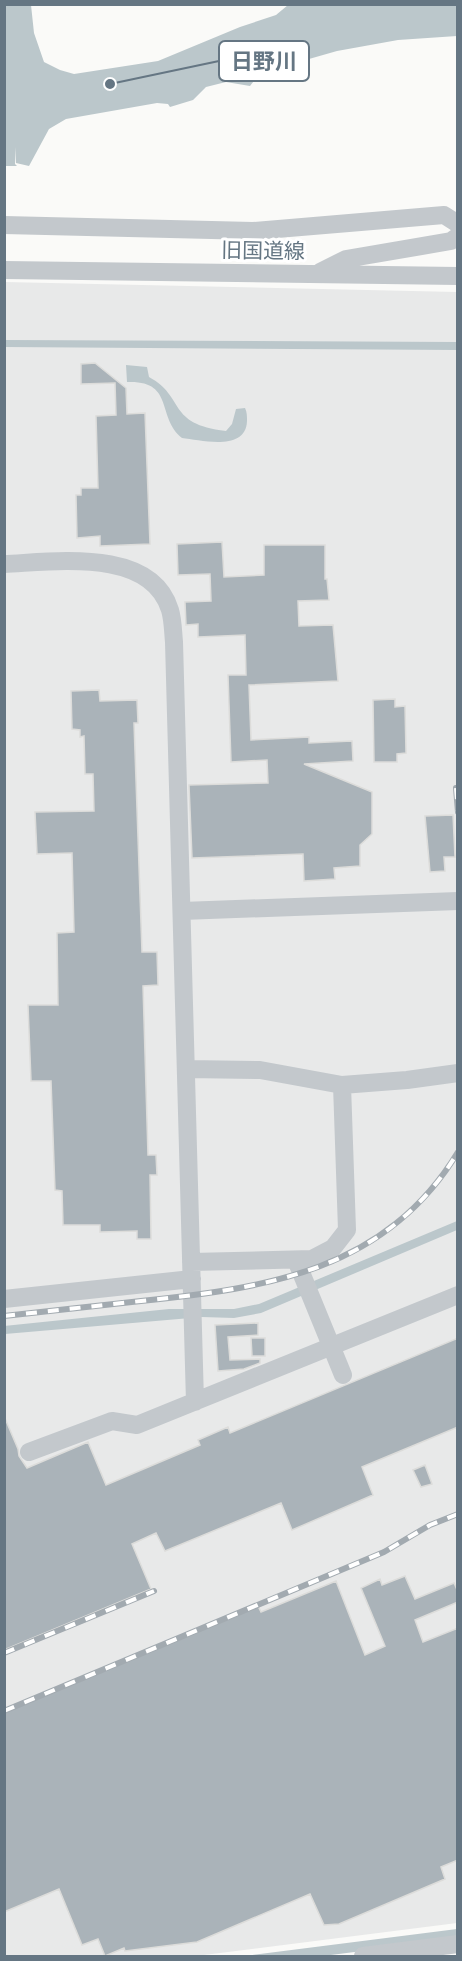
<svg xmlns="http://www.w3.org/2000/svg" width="462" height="1961" font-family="'Space Grotesk','Noto Sans JP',sans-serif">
  <rect width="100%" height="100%" fill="#fafaf8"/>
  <path fill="#e8e9e9" d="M5 282 457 292V1923L196 1956H5Z"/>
  <path fill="#bbc7cb" d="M4 5H31L34 33 44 62 60 70 74 74 158 61 240 27 276 15 288 5H457V36L398 40 337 51 260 73 250 86 226 82 206 87 193 100 170 107 168 104 157 103 66 119 49 129 29 166 16 163V147L15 164 17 166H5Z
    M5 340 457 342 458 350 5 347Z
    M126 365 147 367 149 377C186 397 166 424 226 431L232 424 236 409 245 408C247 412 247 416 247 421 246 452 201 440 182 438 156 417 175 380 127 382Z
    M457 1221V1230L261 1313 234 1318 202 1317 5 1334 4 1326 169 1309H234L259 1304Z
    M457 1929V1939L323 1956H245Z"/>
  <path fill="#aab3b9" stroke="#dcdcda" stroke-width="1.5" d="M95 363 126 388 127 414 145 413 150 544 100 546V536L77 538 76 495H81V488H98L96 416 116 415 115 383 81 384V364Z
    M222 542 224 577 264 575V545H325V579H327L329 600 298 601 299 626 333 625 338 681 249 685 251 740 309 737V743L352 741 353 761 304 764 372 792V834L360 845V866L334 868 335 879 304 881 303 854 192 858 189 785 268 783 267 760 231 762 228 675H246L245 635 198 637V624L186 625 185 602 211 601 210 574 178 575 177 544Z
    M99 690 100 701 137 700 138 723H134L142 952H157L158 985 143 986 148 1155H156L157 1175H150L151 1239H137V1231L100 1232V1225H63L62 1191 55 1190 51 1081H31L28 1005H58L57 933 74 932 72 853 37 854 35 812 94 811 93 774H85L84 736 80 737V730L72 729 71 691Z
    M395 699V707L405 706 406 753 397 754V762H374L373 700Z
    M453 815 455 857H444L445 871 430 872 425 816Z
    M258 1323V1335L228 1337 230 1360 260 1359V1363L244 1369 218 1371 215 1325Z
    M251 1338H265V1356H252Z
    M458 1338V1427L362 1467 373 1495 292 1530 281 1503 165 1551 156 1533 132 1544 151 1589 4 1650V1416L18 1449 19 1456 27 1468 88 1442 106 1485 200 1445 198 1440 228 1427 230 1433Z
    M425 1465 432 1484 421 1487 413 1470Z
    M405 1576 415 1599 454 1583 458 1592V1602L415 1620 423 1642 458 1628V1860L441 1867 445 1879 339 1924 324 1925 310 1894 197 1942 125 1951 124 1948 105 1956 98 1939 82 1945 59 1889 4 1912V1712L258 1606 261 1612 336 1581 365 1655 385 1646 361 1588 380 1579 382 1585Z"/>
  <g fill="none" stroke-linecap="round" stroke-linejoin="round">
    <path stroke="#c3c8cc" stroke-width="18" d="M4 225 253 231 444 215 458 224
      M4 270 458 276
      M320 272 346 259 451 241 458 236
      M4 564C54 562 151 547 170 610 173 620 173 632 174 642L195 1402
      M182 911 458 901
      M186 1069 260 1070 342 1085 407 1080 458 1073
      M296 1260 343 1375
      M191 1262 312 1259 333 1248 347 1230 342 1085
      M4 1299 192 1279
      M29 1452 112 1421 137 1425 458 1295
      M363 1956 458 1944"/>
    <defs>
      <path id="rail" d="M456 788 458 812
        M4 1316C50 1311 95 1306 141 1301 267 1288 386 1271 458 1152
        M4 1653 154 1591
        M4 1711 384 1552 430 1525 458 1514"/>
    </defs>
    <use href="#rail" stroke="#a2aab0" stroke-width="6"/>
    <use href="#rail" stroke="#fff" stroke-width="4" stroke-dasharray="11" stroke-linecap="butt"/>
  </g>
  <g text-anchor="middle" stroke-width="6" stroke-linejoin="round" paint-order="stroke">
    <g font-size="21" fill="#657683" stroke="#fff">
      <text transform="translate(263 251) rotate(1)" y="7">旧国道線</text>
    </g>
  </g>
  <path fill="none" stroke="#657683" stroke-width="2" d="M110 84L219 61"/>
  <circle fill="#657683" stroke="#fff" stroke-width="2" cx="110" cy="84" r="6"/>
  <rect fill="#fff" stroke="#657683" stroke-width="2" x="219" y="41" width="90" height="40" rx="6"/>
  <g font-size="22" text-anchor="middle" font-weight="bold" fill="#657683">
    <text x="264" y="69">日野川</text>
  </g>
  <rect width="462" height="1961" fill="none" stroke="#657683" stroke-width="12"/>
</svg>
